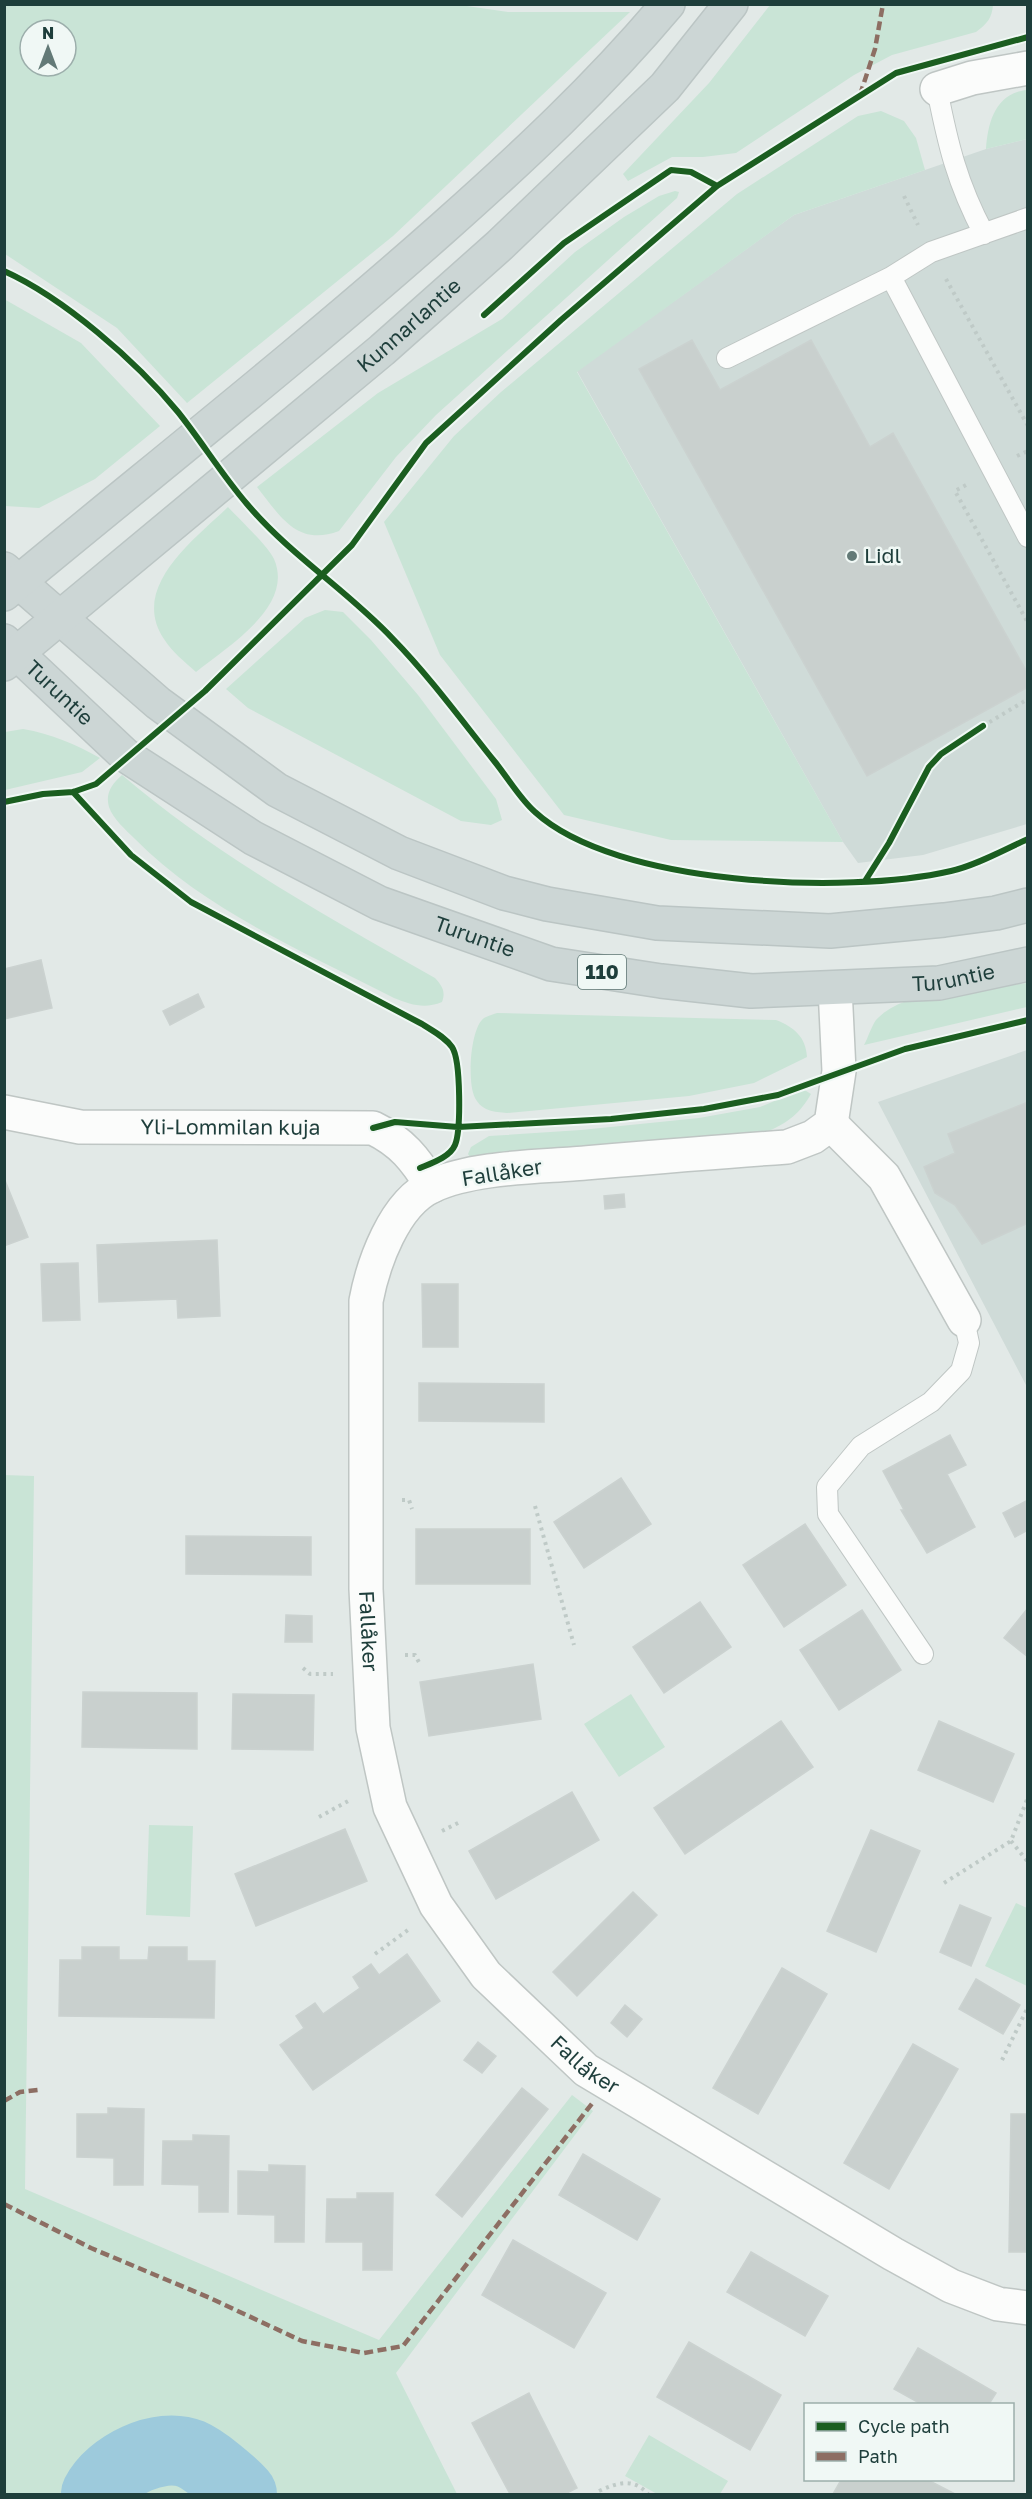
<svg xmlns="http://www.w3.org/2000/svg" width="1032" height="2499" font-family="'Golos Text',sans-serif">
  <rect width="100%" height="100%" fill="#e2e9e7"/>
  <path fill="#cfdbd8" d="M1027 139V824L923 855 858 863 843 842 577 371 794 215 986 149Z
    M1027 1050V1387L878 1102Z"/>
  <path fill="#c9e4d6" fill-rule="evenodd" d="M460 5 508 12H630L393 236 187 403 117 328 5 254V5ZM30 30H66V66H30Z
    M770 5H993C992 18 987 24 976 32L892 55 854 75 736 153 703 157H672L628 181 623 174 709 83Z
    M1027 90V139L986 149C988 121 996 93 1027 90Z
    M881 111 904 121 916 138 925 170 794 215 577 372 843 842 671 840 564 815 440 655 384 522 454 436 501 392 737 194 858 116Z
    M675 191 679 192 677 198 436 415 396 457 339 531C297 547 280 516 257 487L378 393 502 319 575 252 624 217 659 196Z
    M4 299 81 343 160 426 95 479 39 508 5 506Z
    M228 507C239 519 268 546 274 559 295 607 226 647 196 672 185 662 172 652 164 639 129 587 195 539 228 507Z
    M325 610 343 612 371 640 418 695 496 799 502 820 491 825 461 821 248 708 226 689 305 618Z
    M23 729C52 734 75 744 100 758L82 772 5 790V732Z
    M122 775C217 856 326 916 435 978 442 986 446 991 442 1002 425 1009 411 1005 394 998 305 952 206 911 135 839 126 830 113 819 109 807 105 793 112 784 122 775Z
    M1027 983V1007L864 1045C868 1038 871 1027 876 1020 907 986 985 990 1027 983Z
    M497 1013 776 1020C794 1027 806 1037 807 1057L754 1083 689 1096 507 1113C494 1112 482 1111 475 1098 467 1083 470 1028 484 1018 488 1016 493 1014 497 1013Z
    M803 1089 811 1094C800 1113 789 1122 769 1131L503 1152 470 1157 468 1154 471 1147 489 1136 581 1130 699 1118 760 1107Z
    M4 1475 34 1476 25 2189 379 2340 572 2095 593 2111 396 2373 457 2494H5Z
    M631 1694 665 1747 619 1777 584 1724Z
    M149 1825 193 1826 190 1917 146 1915Z
    M1016 1903 1027 1908V1986L985 1966Z
    M649 2435 728 2481 720 2494H657L625 2476Z"/>
  <g fill="none" stroke-linecap="round" stroke-linejoin="round">
    <path stroke="#9dcadc" stroke-width="70" d="M96 2494C110 2466 159 2441 191 2454 205 2460 232 2483 242 2494"/>
  </g>
  <path fill="#c9d0ce" stroke="#cbd2d0" stroke-width="1.5" d="M692 340 720 390 811 340 870 447 893 433 1028 674V687L867 776 639 369Z
    M41 960 52 1008 4 1019V969Z
    M198 994 204 1007 170 1025 163 1011Z
    M1028 1102V1223L982 1244 955 1205 935 1193 924 1167 955 1153 948 1134Z
    M4 1178 28 1237 4 1246Z
    M624 1194 625 1207 605 1209 604 1196Z
    M217 1240 220 1316 178 1318 177 1299 99 1302 97 1245Z
    M78 1263 80 1320 43 1321 41 1264Z
    M422 1284H458V1347H423Z
    M419 1383 544 1384V1422L419 1421Z
    M950 1435 966 1465 947 1474 975 1527 927 1553 901 1510H904L883 1471Z
    M621 1478 651 1524 584 1568 554 1522Z
    M1028 1500V1530L1015 1537 1003 1513Z
    M805 1524 846 1585 784 1627 743 1565Z
    M416 1529H530V1584H416Z
    M186 1536 311 1537V1575L186 1574Z
    M700 1602 731 1647 664 1693 633 1647Z
    M1028 1608V1657L1004 1638Z
    M862 1610 901 1670 839 1710 800 1650Z
    M286 1615 312 1616V1642H285Z
    M533 1664 541 1719 429 1736 420 1682Z
    M83 1692 197 1693V1749L82 1747Z
    M233 1694 314 1695 313 1750 232 1749Z
    M781 1721 813 1767 685 1854 654 1808Z
    M939 1721 1014 1754 993 1802 918 1770Z
    M572 1792 599 1840 496 1899 469 1851Z
    M345 1829 367 1881 256 1926 235 1874Z
    M871 1830 920 1851 876 1952 827 1931Z
    M633 1892 657 1915 577 1996 553 1972Z
    M960 1905 991 1918 971 1966 940 1952Z
    M82 1947H119V1960H148L149 1947H187V1961H215L214 2018 59 2016 60 1960H82Z
    M407 1954 440 2001 313 2090 280 2045 304 2028 296 2016 315 2003 323 2014 360 1988 353 1977 371 1964 379 1975Z
    M782 1968 827 1994 758 2114 713 2088Z
    M976 1979 1020 2005 1003 2034 959 2009Z
    M625 2005 642 2019 627 2037 611 2023Z
    M478 2042 496 2056 482 2073 464 2060Z
    M913 2044 958 2069 889 2189 844 2163Z
    M522 2088 548 2109 462 2217 436 2195Z
    M108 2108 144 2109 143 2185H114V2158L77 2157V2114H108Z
    M1011 2114H1028V2252H1009Z
    M193 2135 229 2136 228 2212H199V2185L162 2184 163 2141H193Z
    M583 2154 660 2199 637 2240 559 2195Z
    M269 2165 305 2166 304 2242H275V2215L238 2214V2171L269 2172Z
    M357 2193H393L392 2270H363V2242H326L327 2199H357Z
    M513 2240 606 2293 574 2348 482 2295Z
    M751 2252 828 2296 805 2336 727 2292Z
    M689 2342 781 2395 750 2450 657 2397Z
    M918 2348 996 2393 989 2404H921L894 2389Z
    M529 2393 577 2488 565 2494H510L472 2423Z
    M841 2480H928L955 2494H833Z"/>
  <g fill="none" stroke-linecap="round" stroke-linejoin="round">
    <defs>
      <path id="lane" d="M937 89C948 145 957 183 984 234
        M1028 218 931 252 891 277 1028 537
        M727 358 891 277
        M923 1654 828 1514 827 1487 861 1446 931 1402 961 1371 969 1343 964 1320"/>
      <g id="street">
        <path d="M937 89 972 78 1028 68"/>
        <path id="s1" d="M835 988 839 1071 831 1124 813 1137 787 1147C715 1152 644 1158 572 1164 531 1167 470 1168 432 1186 394 1203 373 1264 366 1301V1589L373 1728 390 1807 436 1905 486 1975 586 2070 893 2254 951 2286 998 2304 1028 2308"/>
        <path id="s2" d="M4 1112 80 1127 373 1128C402 1142 415 1159 432 1186"/>
        <path d="M831 1124 884 1177 964 1320"/>
      </g>
      <g id="primary">
        <path d="M4 569 158 703 277 790 399 853 504 893 547 904 657 923 830 931 944 920 996 913 1028 905"/>
        <path d="M4 594C151 472 301 354 443 228 523 157 599 86 668 4"/>
        <path id="s3" d="M4 641 125 755 253 838 379 903 551 964 661 981 751 991 939 983 1028 964"/>
        <path id="s4" d="M4 664 382 350 500 245 665 87 731 4"/>
      </g>
    </defs>
    <use href="#lane" stroke="#bfc6c4" stroke-width="22"/>
    <use href="#street" stroke="#bfc6c4" stroke-width="36"/>
    <use href="#primary" stroke="#bbc5c4" stroke-width="36"/>
    <path stroke="#bfcac7" stroke-width="4" stroke-dasharray="3 4.5" stroke-linecap="butt" d="M904 196 918 225
      M946 279 1028 426
      M484 315 564 243 671 170 691 172 717 186
      M1017 456 1028 451
      M966 485 955 491 1028 623
      M983 726 1028 699
      M402 1500H409L412 1509
      M535 1506 574 1645
      M405 1655H415L421 1666
      M303 1668 310 1674H333
      M319 1817 350 1800
      M442 1831 460 1822
      M1011 1841 1028 1862
      M944 1883 1011 1841 1028 1797
      M375 1954 408 1930
      M1002 2060 1028 2007
      M599 2491C617 2483 633 2477 648 2494"/>
    <use href="#lane" stroke="#fbfcfb" stroke-width="20"/>
    <use href="#street" stroke="#fbfcfb" stroke-width="33"/>
    <use href="#primary" stroke="#ccd6d5" stroke-width="33"/>
    <path stroke="#8d6e63" stroke-width="4.5" stroke-dasharray="9 4.5" stroke-linecap="butt" d="M860 95 875 49 883 4
      M4 2101 20 2092 38 2090
      M4 2204 91 2248 210 2298 302 2341 364 2353 403 2346 594 2101"/>
    <defs>
      <path id="cycleway" d="M4 271C64 298 136 361 178 412 202 442 222 475 247 504 290 555 348 591 393 639 430 677 462 721 495 762 508 778 520 799 535 812 616 886 847 895 951 871 977 865 1003 850 1028 839
        M484 315 564 243 671 170 691 172 717 186
        M73 792 131 855 191 902 422 1024C433 1031 445 1037 452 1047 461 1060 461 1131 455 1145 450 1157 432 1163 420 1168
        M4 802 43 794 73 792 96 784 205 691 352 545 426 443 561 320 717 186 896 73 1028 37
        M865 881 889 843 929 767 941 754 983 726
        M373 1128 395 1122 458 1127 611 1119 704 1109 778 1095 905 1049 1028 1020"/>
    </defs>
    <use href="#cycleway" stroke="#f0f8f5" stroke-width="10"/>
    <use href="#cycleway" stroke="#1b5e20" stroke-width="6"/>
  </g>
  <circle fill="#637a77" stroke="#f0f8f5" stroke-width="2" cx="852" cy="556" r="6"/>
  <g text-anchor="middle" stroke-width="5" stroke-linejoin="round" paint-order="stroke">
    <rect fill="#f0f8f5" stroke="#5d7673" stroke-width="1.5" x="578" y="955" width="48" height="34" rx="4.5"/>
    <g font-size="20" font-weight="bold" fill="#1e3e3b">
      <text x="602" y="979">110</text>
    </g>
    <g font-size="21" fill="#1e3e3b" stroke="#f0f8f5">
      <text dy="7" stroke="none"><textPath href="#s4" startOffset="528">Kunnarlantie</textPath></text>
      <text dy="7" stroke="none"><textPath href="#s3" startOffset="76">Turuntie</textPath></text>
      <text dy="7" stroke="none"><textPath href="#s3" startOffset="562">Turuntie</textPath></text>
      <text dy="7" stroke="none"><textPath href="#s3" startOffset="1048">Turuntie</textPath></text>
      <text dy="7" stroke="none"><textPath href="#s2" startOffset="228">Yli-Lommilan kuja</textPath></text>
      <text transform="translate(502 1173) rotate(-9)" y="7">Fallåker</text>
      <text dy="7" stroke="none"><textPath href="#s1" startOffset="1012">Fallåker</textPath></text>
      <text dy="7" stroke="none"><textPath href="#s1" startOffset="1518">Fallåker</textPath></text>
    </g>
    <g font-size="21" fill="#1e3e3b" stroke="#f0f8f5" text-anchor="start">
      <text x="864" y="563">Lidl</text>
    </g>
  </g>
  <rect width="1032" height="2499" fill="none" stroke="#1e3e3b" stroke-width="12"/>
  <rect x="804" y="2403" width="210" height="78" fill="#f0f8f5" stroke="#9caeab" stroke-width="1.5"/>
  <rect x="816" y="2422" width="30" height="9" fill="#1b5e20" stroke="#9caeab" stroke-width="1.5"/>
  <text x="858" y="2433" font-size="18" fill="#1e3e3b">Cycle path</text>
  <rect x="816" y="2452" width="30" height="9" fill="#8d6e63" stroke="#9caeab" stroke-width="1.5"/>
  <text x="858" y="2463" font-size="18" fill="#1e3e3b">Path</text>
  <g transform="translate(48 48)"><circle r="28" fill="#f0f8f5" stroke="#9caeab" stroke-width="1.5"/>
  <path d="M0-4.5L10 22L0 15L-10 22Z" fill="#637a77"/>
  <text y="-9" font-size="16" font-weight="bold" text-anchor="middle" fill="#1e3e3b">N</text>
  </g>
</svg>
